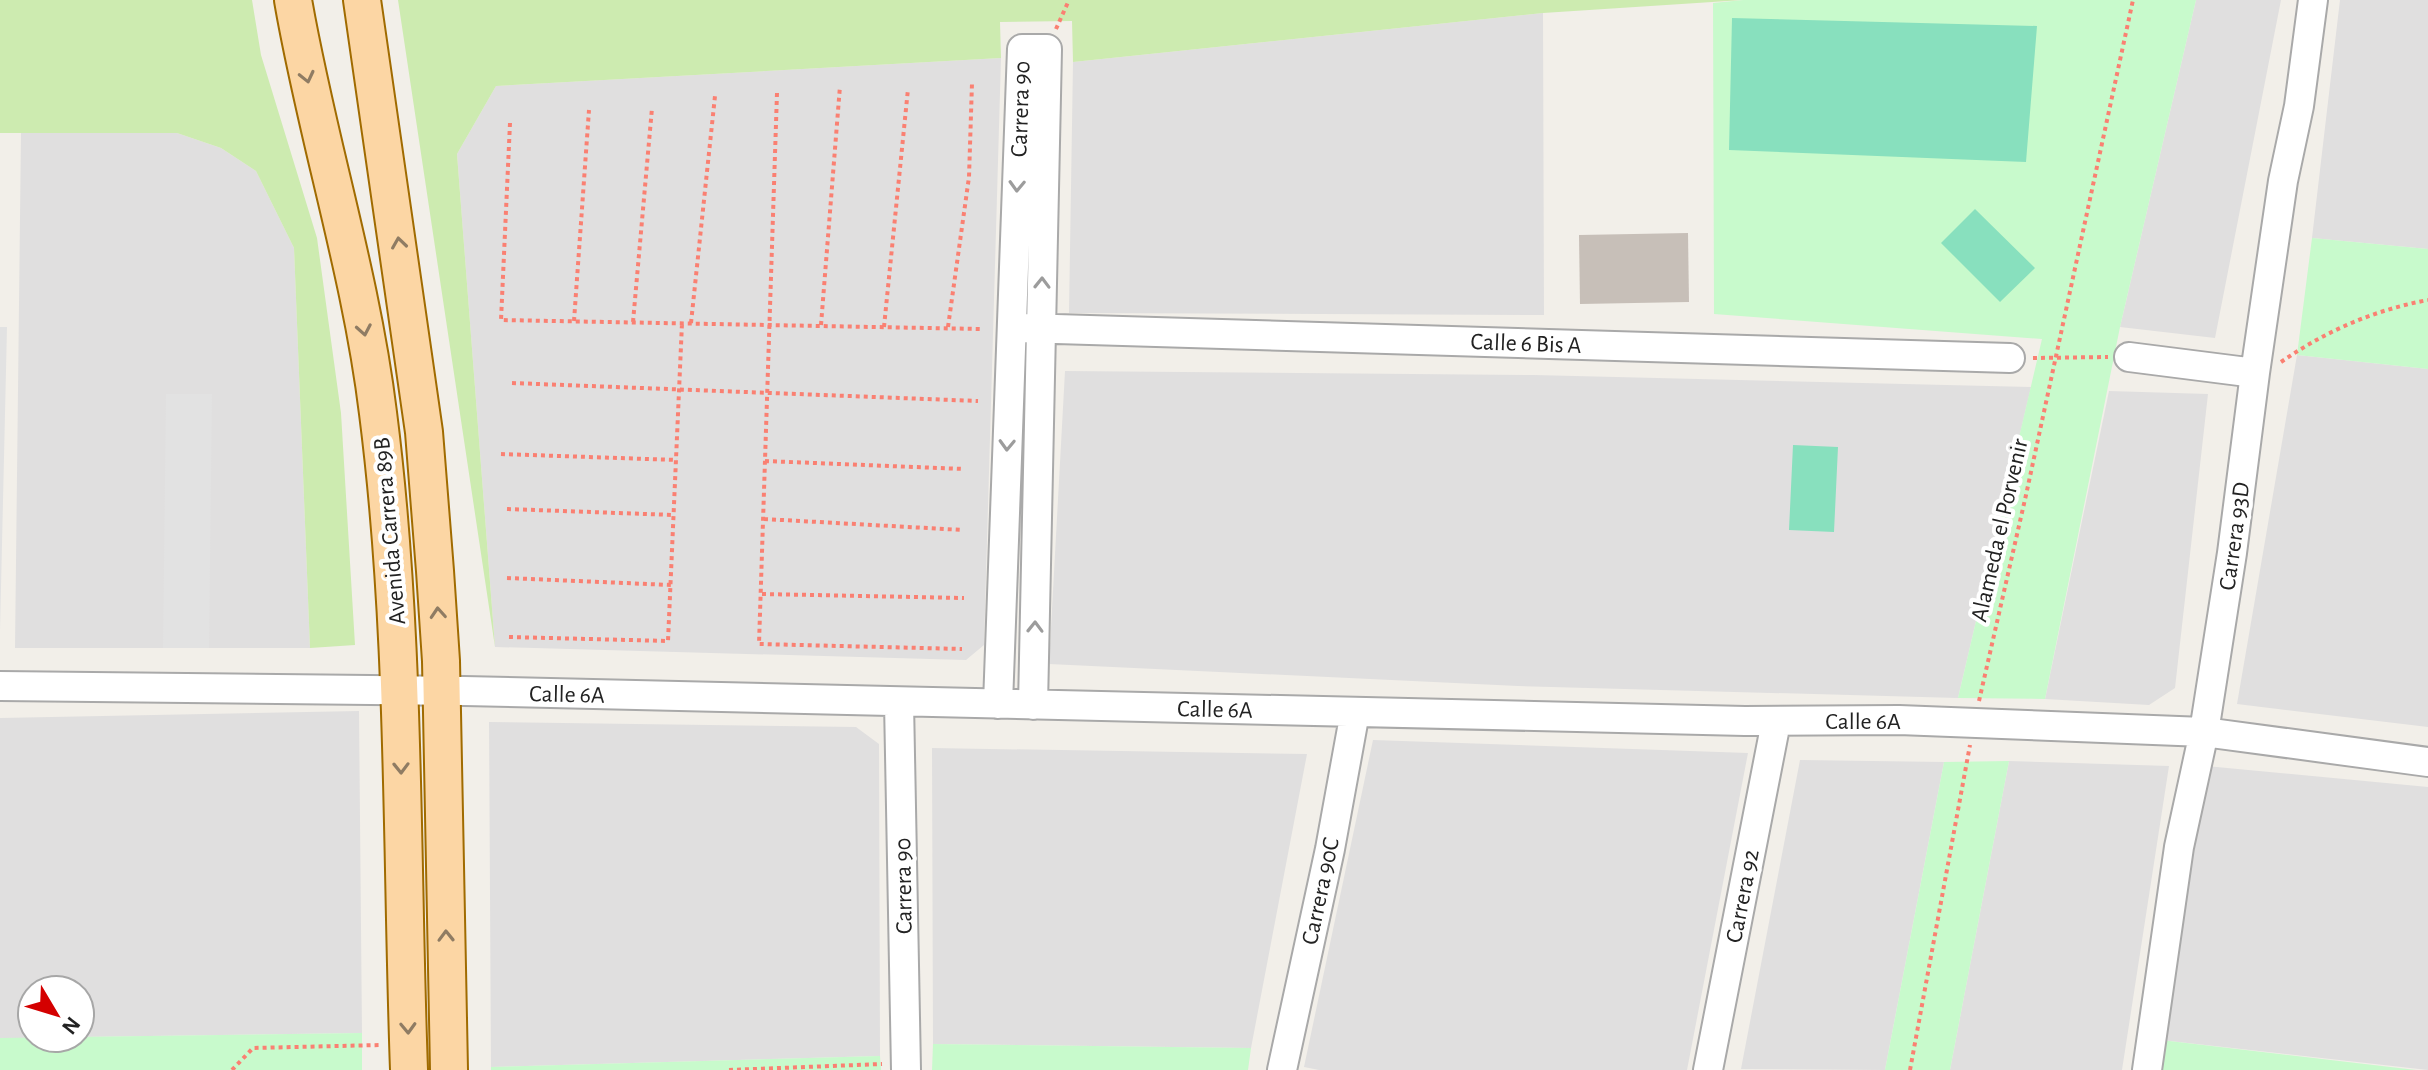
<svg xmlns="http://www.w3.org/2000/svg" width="2428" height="1070" font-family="'Alegreya Sans',sans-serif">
  <rect width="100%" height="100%" fill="#f2efe9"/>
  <path fill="#e0dfdf" d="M2196 0H2281L2215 338 2120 327Z
    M2340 0H2428V249L2312 238Z
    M1543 13 1544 315 1069 313 1073 62Z
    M1001 58 984 645 966 660 495 647 457 154 496 86Z
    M21 132 177 133 221 148 256 171 294 248 310 648H15Z
    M2297 355 2428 369V727L2237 704Z
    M1065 371 1534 375 2031 387 1958 698 1518 686 1049 664Z
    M2109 391 2208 394 2175 688 2149 705 2045 699Z
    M359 711 362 1033 80 1037V990H32V1038H0V718Z
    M489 722 856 727 879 744 880 1056 491 1067Z
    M1373 740 1748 753 1687 1070H1319L1304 1067Z
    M932 748 1307 754 1251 1048 933 1044Z
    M1800 760 1944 762 1885 1070 1741 1069Z
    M2009 761 2169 766 2122 1070H1950Z
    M2206 766 2428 787V1070L2161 1040Z"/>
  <path fill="#cdebb0" d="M0 0H252L261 55 317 238 341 413 355 645 310 648 294 248 256 171 221 148 177 133H0Z
    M398 0H1743L1543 13 1073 62 1072 21 1000 22 1001 58 496 86 457 154 495 647Z"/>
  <path fill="#c8facc" d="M1743 0H2196L2120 327 2045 699 1958 698 2042 339 1714 314 1713 3Z
    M2312 238 2428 249V369L2297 355Z
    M2009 761 1950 1070H1885L1944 762Z
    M362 1033V1070H0V1038Z
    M2161 1040 2416 1070H2159Z
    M933 1044 1251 1048 1248 1070H932Z
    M880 1056 881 1070H491V1067Z"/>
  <path fill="#88e0be" d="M1732 18 2037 26 2026 162 1729 150Z
    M1975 209 2035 268 2000 302 1941 243Z
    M1793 445 1838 447 1834 532 1789 530Z"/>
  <path fill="#e2e2e2" d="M0 327H7L0 631Z
    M166 394H212L209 648H163Z"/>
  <path fill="#c7bfb8" d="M1688 233 1689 302 1580 304 1579 235Z"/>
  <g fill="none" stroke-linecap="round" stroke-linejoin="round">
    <defs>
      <path id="minor" d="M1023 328 2010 358
        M2129 357 2255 373
        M0 686 464 691 1745 721 1899 720 2204 732 2428 762
        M899 702 906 1070
        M998 704 1022 49H1047L1033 705
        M1282 1070 1330 849 1355 712
        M1708 1070 1776 722
        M2147 1070 2179 847 2204 732 2232 553 2255 373 2283 181 2299 106 2313 0"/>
      <path id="major" d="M293 0C317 139 361 273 378 413 406 631 401 851 409 1070
        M362 0 424 432 435 571 441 661 449 1070"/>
    </defs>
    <use href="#minor" stroke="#a9a9a9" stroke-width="32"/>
    <use href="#major" stroke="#a06b00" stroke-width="40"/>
    <path stroke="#fa8072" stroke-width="4" stroke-dasharray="4 4" stroke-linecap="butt" d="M1056 29 1069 0
      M777 93 759 644 962 649
      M510 123 501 320 981 329
      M574 321 589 110
      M633 322 652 108
      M691 323 715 96
      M821 325 840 86
      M884 327 908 89
      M948 327 969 177 972 83
      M2033 358 2108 357
      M2281 362C2326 331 2374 310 2428 300
      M512 383 978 401
      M501 454 677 460
      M765 461 964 469
      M507 509 674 515
      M764 519 963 530
      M507 578 671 585
      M762 594 964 598
      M509 637 668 641 682 323
      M1979 701 2026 495 2133 0
      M232 1070 253 1048 380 1045
      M729 1070 882 1064
      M1910 1070 1970 745"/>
    <use href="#minor" stroke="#fff" stroke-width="28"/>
    <use href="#major" stroke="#fcd6a4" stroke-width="36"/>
  </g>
  <defs><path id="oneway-chevron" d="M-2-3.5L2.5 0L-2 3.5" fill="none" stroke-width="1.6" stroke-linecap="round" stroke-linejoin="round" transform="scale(2)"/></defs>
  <g stroke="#8f7c63">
    <use href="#oneway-chevron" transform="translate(307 77) rotate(77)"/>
    <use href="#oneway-chevron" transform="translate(399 243) rotate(-98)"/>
    <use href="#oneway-chevron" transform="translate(364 330) rotate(80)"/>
    <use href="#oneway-chevron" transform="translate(438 613) rotate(-94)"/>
    <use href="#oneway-chevron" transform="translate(401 768) rotate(89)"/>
    <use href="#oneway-chevron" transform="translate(446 936) rotate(-91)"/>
    <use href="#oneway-chevron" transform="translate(408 1028) rotate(88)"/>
  </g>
  <g stroke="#9c9c9c">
    <use href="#oneway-chevron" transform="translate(1017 186) rotate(92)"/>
    <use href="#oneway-chevron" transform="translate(1042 283) rotate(-89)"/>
    <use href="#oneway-chevron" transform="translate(1007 445) rotate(92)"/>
    <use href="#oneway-chevron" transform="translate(1035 627) rotate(-89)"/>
  </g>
  <g text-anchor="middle" stroke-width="8" stroke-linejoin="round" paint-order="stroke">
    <g font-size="24" fill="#222" stroke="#fff">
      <text transform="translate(1020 109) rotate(-88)" y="8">Carrera 90</text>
      <text transform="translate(1526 343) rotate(2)" y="8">Calle 6 Bis A</text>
      <text transform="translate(1999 530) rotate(-77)" y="8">Alameda el Porvenir</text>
      <text transform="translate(389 531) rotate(-95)" y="8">Avenida Carrera 89B</text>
      <text transform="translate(2234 536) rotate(-82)" y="8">Carrera 93D</text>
      <text transform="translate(567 694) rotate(1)" y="8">Calle 6A</text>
      <text transform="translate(1215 709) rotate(1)" y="8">Calle 6A</text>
      <text x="1863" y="729">Calle 6A</text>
      <text transform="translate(903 886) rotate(-91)" y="8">Carrera 90</text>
      <text transform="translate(1320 891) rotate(-78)" y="8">Carrera 90C</text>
      <text transform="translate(1742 896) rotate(-79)" y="8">Carrera 92</text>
    </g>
  </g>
  <g transform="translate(56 1014) rotate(128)"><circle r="38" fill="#ffffff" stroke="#a7a7a7" stroke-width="2"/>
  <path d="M0-6L14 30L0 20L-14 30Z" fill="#d40000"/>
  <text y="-12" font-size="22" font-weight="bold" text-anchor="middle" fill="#222222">N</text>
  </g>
</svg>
